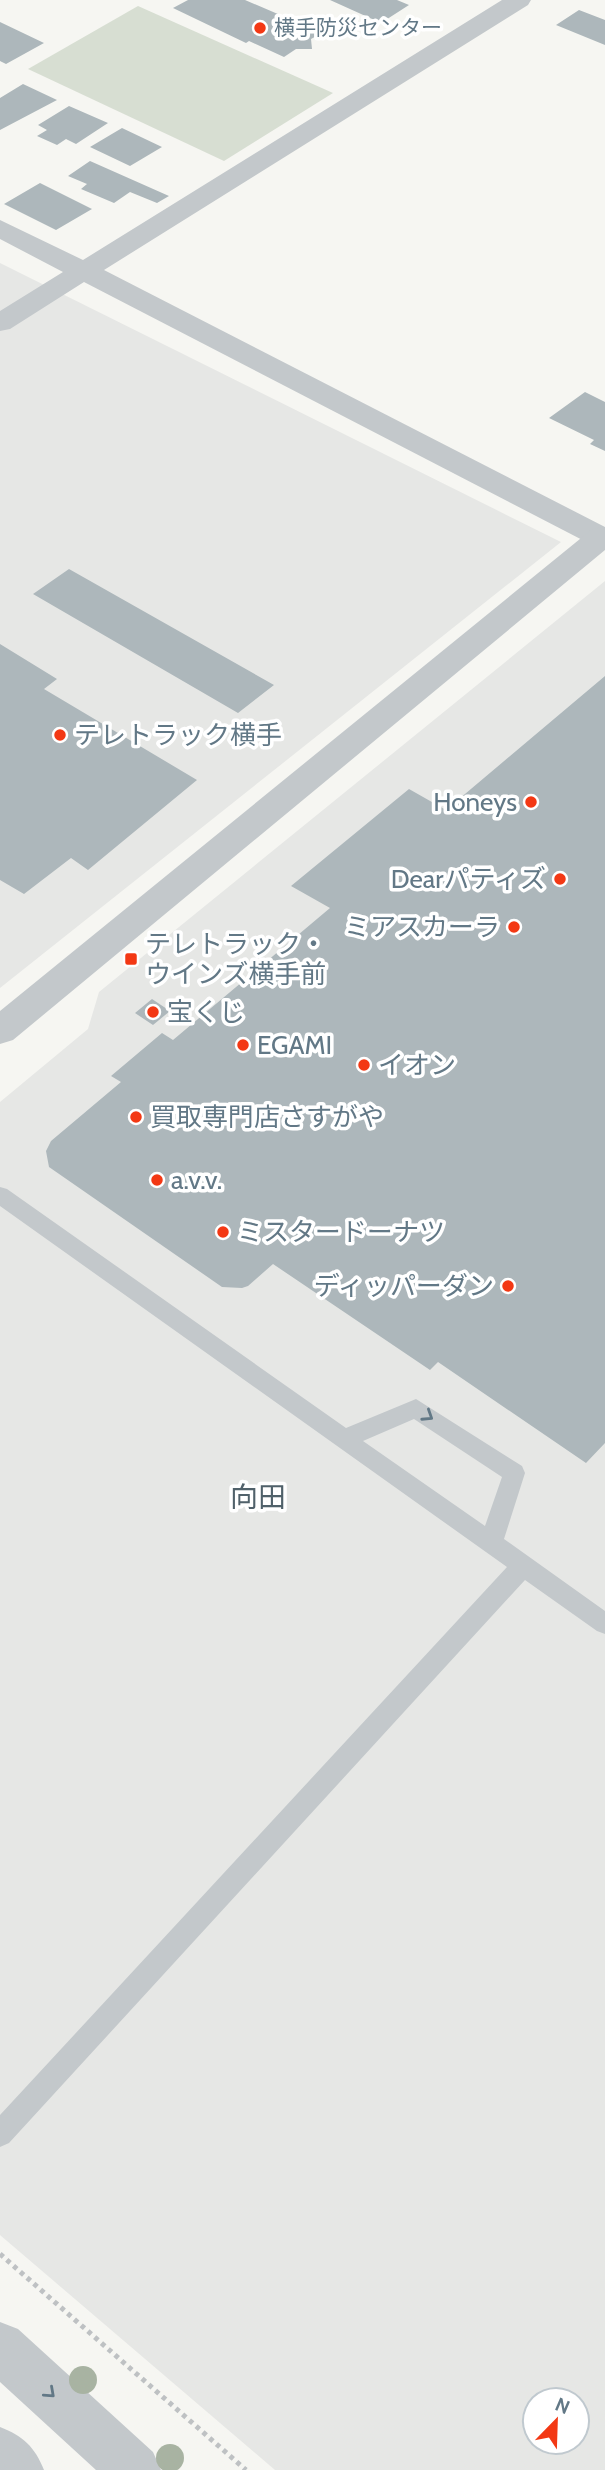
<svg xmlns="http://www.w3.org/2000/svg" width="605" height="2470" font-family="Cabin,'Noto Sans JP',sans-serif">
  <rect width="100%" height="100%" fill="#f6f6f2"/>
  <path fill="#e6e7e5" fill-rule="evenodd" d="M0 263 561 542 0 988Z
    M605 581V2470H275L0 2235V1102L88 1029 99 992ZM535 2400H577V2442H535Z"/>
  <path fill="#d7ded2" d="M138 6 333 93 224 161 28 69Z"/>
  <path fill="#adb7bb" d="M188 0H245L322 33 311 39 312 49H296L284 57 249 41 246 43 173 8Z
    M330 0H397L409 5 381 23Z
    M579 10 605 20V45L556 25Z
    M0 22 44 43 6 64 0 61Z
    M23 84 57 100 0 130V98Z
    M69 106 108 123 76 144 66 139 57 145 37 136 47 130 38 125Z
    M122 128 162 147 130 166 90 147Z
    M90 161 169 196 157 203 130 192 114 203 81 189 87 184 68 176Z
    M40 183 92 209 56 230 4 204Z
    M585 392 605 402V451L590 444 594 440 549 418Z
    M69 569 274 685 238 713 33 594Z
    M0 644 57 679 44 689 197 780 88 870 71 858 24 894 0 880Z
    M605 676V1443L586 1463 438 1362 430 1370 273 1264 248 1286 242 1288 222 1287 49 1167 46 1151 51 1141 121 1082 111 1076 162 1033 173 1040 330 908 291 886 409 789 446 810Z
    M152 999 170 1011 153 1025 135 1013Z"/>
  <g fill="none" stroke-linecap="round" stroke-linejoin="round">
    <path stroke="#bec1c3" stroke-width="5" stroke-dasharray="4.5 4.5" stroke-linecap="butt" d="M0 2254 246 2470"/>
    <path fill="#c3c8cb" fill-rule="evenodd" d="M0 1187 7 1189 346 1428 416 1399 522 1466 525 1473 504 1539 605 1611V1634L597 1631 525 1580 9 2143 0 2147V2115L507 1567 0 1206ZM414 1419 502 1477 485 1526 363 1441Z"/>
    <path fill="#c3c8cb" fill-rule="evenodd" d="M502 0H531L528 5 104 270 605 527V549L594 546 84 282 10 329 0 331V311L63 272 0 239V220L83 260Z"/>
    <path fill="#c3c8cb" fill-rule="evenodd" d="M602 527 605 528V550L13 1040 0 1044V1011L591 530Z
      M0 2322 18 2329 153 2452 161 2470H96L0 2382Z
      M0 2427C23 2436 35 2447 44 2470H0Z"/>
  </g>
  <g fill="#a8b3a2">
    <circle cx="83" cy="2380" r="14"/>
    <circle cx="170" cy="2458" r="14"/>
  </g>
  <defs><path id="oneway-chevron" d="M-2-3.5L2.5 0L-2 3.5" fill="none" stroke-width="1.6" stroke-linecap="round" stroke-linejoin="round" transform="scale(1.75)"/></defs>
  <g stroke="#627886">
    <use href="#oneway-chevron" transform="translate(428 1416) rotate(33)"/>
    <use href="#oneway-chevron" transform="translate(50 2393) rotate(42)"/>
  </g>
  <g fill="#f33814" stroke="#fff" stroke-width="2.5">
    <circle cx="260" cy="28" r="7"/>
    <circle cx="60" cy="735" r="7"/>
    <circle cx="531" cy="802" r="7"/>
    <circle cx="560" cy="879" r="7"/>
    <circle cx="514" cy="927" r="7"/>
    <rect x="124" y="952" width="14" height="14" rx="3.5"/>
    <circle cx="153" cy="1012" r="7"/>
    <circle cx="243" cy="1045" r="7"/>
    <circle cx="364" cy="1065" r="7"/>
    <circle cx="136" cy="1117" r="7"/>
    <circle cx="157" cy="1180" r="7"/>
    <circle cx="223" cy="1232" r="7"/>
    <circle cx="508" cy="1286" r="7"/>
  </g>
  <g text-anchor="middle" stroke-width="7" stroke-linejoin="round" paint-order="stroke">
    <g font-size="21" fill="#627886" stroke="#fff" text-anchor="start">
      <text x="274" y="35">横手防災センター</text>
    </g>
    <g font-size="26" fill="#627886" stroke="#fff" text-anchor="start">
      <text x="74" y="744">テレトラック横手</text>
      <text x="517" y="811" text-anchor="end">Honeys</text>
      <text x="546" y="888" text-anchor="end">Dearパティズ</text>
      <text x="500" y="936" text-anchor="end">ミアスカーラ</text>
      <text x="145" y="953">テレトラック・<tspan x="145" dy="30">ウインズ横手前</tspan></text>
      <text x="167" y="1021">宝くじ</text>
      <text x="257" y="1054">EGAMI</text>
      <text x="378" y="1074">イオン</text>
      <text x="150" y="1126">買取専門店さすがや</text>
      <text x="171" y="1189">a.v.v.</text>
      <text x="237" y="1241">ミスタードーナツ</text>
      <text x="494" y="1295" text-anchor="end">ディッパーダン</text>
    </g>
    <g font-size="28" fill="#50616a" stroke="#fff">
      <text x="258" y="1507">向田</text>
    </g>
  </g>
  <g transform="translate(556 2421) rotate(23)"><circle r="33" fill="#ffffff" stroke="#c0c9cf" stroke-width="2"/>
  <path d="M0-5L12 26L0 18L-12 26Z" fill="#f33814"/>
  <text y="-10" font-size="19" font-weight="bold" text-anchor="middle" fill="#627886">N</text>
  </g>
</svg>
